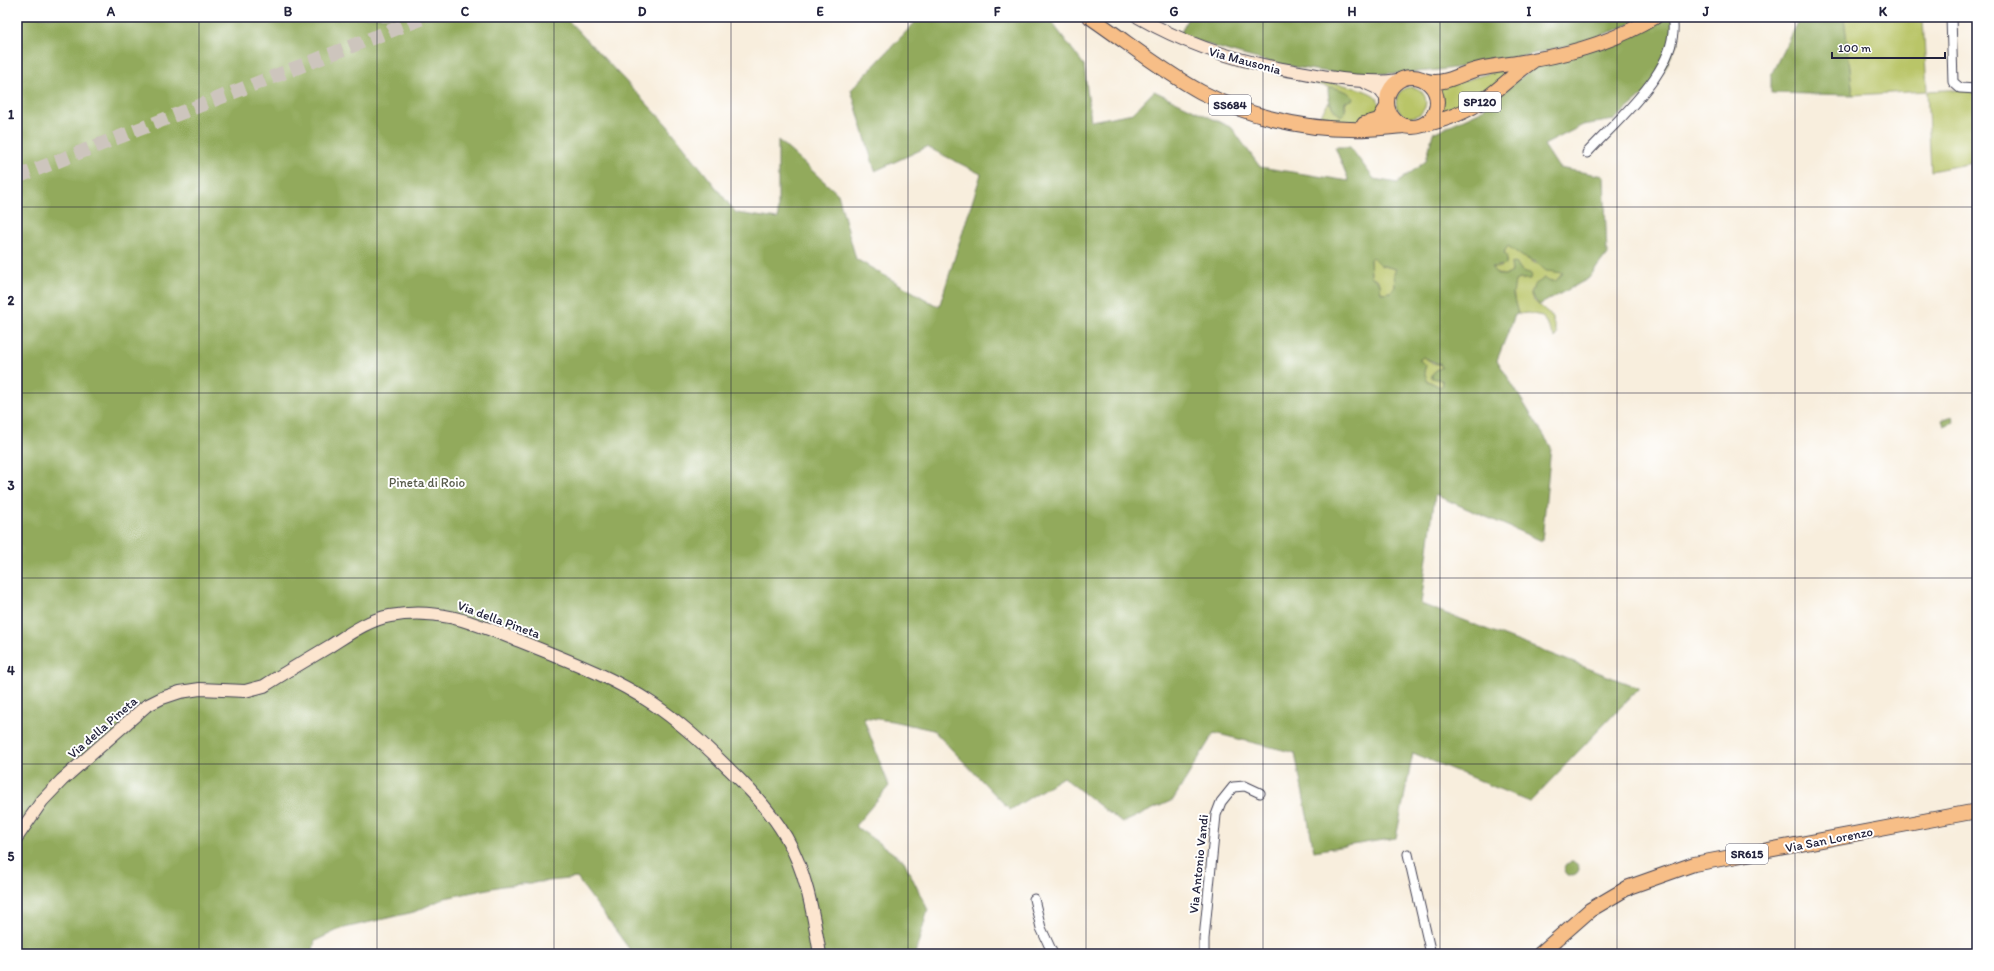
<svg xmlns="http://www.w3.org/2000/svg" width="1994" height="971" font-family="Itim,sans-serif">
  <rect width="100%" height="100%" fill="#fff"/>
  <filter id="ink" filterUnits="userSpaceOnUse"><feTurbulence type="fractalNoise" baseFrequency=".025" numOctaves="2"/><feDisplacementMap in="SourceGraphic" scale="8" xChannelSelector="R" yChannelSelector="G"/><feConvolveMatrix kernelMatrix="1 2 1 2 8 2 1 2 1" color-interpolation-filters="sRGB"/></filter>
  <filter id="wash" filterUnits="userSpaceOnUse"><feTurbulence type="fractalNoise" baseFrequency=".012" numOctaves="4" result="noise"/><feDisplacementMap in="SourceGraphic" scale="16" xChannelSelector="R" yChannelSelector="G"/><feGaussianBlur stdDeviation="0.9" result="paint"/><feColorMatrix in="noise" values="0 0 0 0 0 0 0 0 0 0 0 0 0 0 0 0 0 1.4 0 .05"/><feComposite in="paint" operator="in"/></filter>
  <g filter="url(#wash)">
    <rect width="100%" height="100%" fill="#f8eedd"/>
    <path fill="#b9c567" stroke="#6e7451" d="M1844 17 1923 19 1927 91 1969 89 1977 94V162L1931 171 1927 91 1853 95Z
      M1527 62C1495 85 1475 102 1436 113L1439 104 1436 89Z
      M1301 80C1316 80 1367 86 1377 98 1380 103 1379 108 1378 114L1363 122 1350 123 1301 119 1297 115 1319 117 1329 102 1335 111 1346 108 1345 103 1349 100 1347 92Z
      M1396 102a15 15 0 1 1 30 0a15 15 0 1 1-30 0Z
      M1508 246 1532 262 1563 273 1556 281H1551L1531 290C1529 303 1544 306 1550 315 1554 320 1554 328 1557 334L1555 338 1542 316 1528 313 1518 314C1515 303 1511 291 1515 281L1520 279 1523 280 1526 272 1522 271 1517 264 1509 275H1503L1493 271 1492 267H1501L1506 247Z
      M1372 257 1380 265 1396 269 1395 287 1390 292 1381 293 1378 280 1371 276 1370 259Z
      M1423 357 1433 363 1441 365 1442 368 1432 375V378L1442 380 1443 385 1440 387 1428 381 1424 372 1426 365 1419 360Z"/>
    <path fill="#92aa5c" stroke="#5a664c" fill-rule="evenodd" d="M17 17H565L667 125 736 213 778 219V140L838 194 856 259 939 307 981 174 927 147 875 171 851 90 920 17H1048L1084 65 1091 121 1133 113 1154 91 1232 128 1260 167 1349 181 1335 147H1350L1374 179 1397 183 1426 161 1433 133 1479 112 1536 65 1649 27 1665 17H1679L1677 43 1659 82 1614 120 1583 125 1544 145 1559 168 1604 176 1607 254 1588 279 1539 305 1531 295 1534 285 1545 278 1551 281H1556L1563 273 1546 271 1536 262 1523 257 1508 246 1504 252 1507 257 1506 265 1492 267C1495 276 1506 277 1512 272L1511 264 1514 263 1517 264 1522 271 1530 273 1532 276 1530 279H1520L1515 281 1513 295 1518 314 1515 315 1497 360 1551 447 1542 541 1435 495 1421 604 1639 688 1530 802 1413 753 1396 838 1314 851 1295 753 1214 733 1173 800 1122 823 1063 777 1010 810 933 730 892 721 863 717 889 786 855 826 904 861 928 910 915 954H633L577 878 502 886 445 898 414 912 340 929 315 941 312 954H192V950C171 954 146 958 125 952L121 954H17ZM1372 257 1380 265 1396 269 1394 273 1395 287 1390 292 1381 293 1380 283 1371 276 1370 259ZM1423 357 1441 365 1442 368 1437 369 1432 375V378L1442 380 1443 385 1440 387 1428 381 1424 372 1426 365 1419 360Z
      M1188 17H1645C1603 38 1559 49 1513 58 1448 71 1381 79 1314 70 1269 64 1222 50 1180 35Z
      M1793 17H1844L1853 95 1771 93V75L1798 20Z
      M1333 87 1347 92 1353 97 1352 100 1345 102V112L1341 116C1331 109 1328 100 1328 88Z
      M1952 416 1954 422 1944 426 1942 420Z
      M1565 869a7 7 0 1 1 14 0a7 7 0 1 1-14 0Z"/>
  </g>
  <g filter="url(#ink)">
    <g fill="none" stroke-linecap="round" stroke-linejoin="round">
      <path stroke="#cdc5bd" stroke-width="14" stroke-dasharray="14 7" stroke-linecap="butt" d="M17 177 426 17"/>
      <defs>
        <path id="minor" d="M1951 17 1953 82 1960 88 1977 89
          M1587 153C1617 120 1683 66 1672 17
          M1408 854 1431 954
          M1034 899 1041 928 1053 954
          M1204 954V939L1216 815 1221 802 1233 787 1245 786 1260 793"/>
        <path id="secondary" d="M1138 17C1190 47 1246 64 1305 73 1326 77 1347 81 1368 81 1380 81 1389 83 1401 79
          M1366 83 1379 89 1387 99
          M17 837 42 801 62 780 146 706 162 698 180 692 200 689 245 691 264 686C286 672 308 659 330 646 349 634 368 620 390 616 441 607 476 624 522 642 567 660 613 677 653 704 680 722 706 746 729 769 750 789 771 811 786 837 807 873 813 914 820 954"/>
        <path id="primary" d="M1387 102a25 25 0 1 1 50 0a25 25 0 1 1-50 0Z
          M1424 80C1444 87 1460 73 1479 69 1497 65 1515 64 1533 60 1575 53 1619 39 1655 17
          M1423 125C1445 120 1467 112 1485 99 1502 87 1516 72 1533 61
          M1540 954 1590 910 1629 887 1694 864 1977 811"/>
        <path id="trunk" d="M1090 17C1127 42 1162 71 1201 92 1245 115 1301 129 1350 129 1369 130 1387 127 1405 126
          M1364 124 1379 120 1387 107"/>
      </defs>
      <use href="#minor" stroke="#424153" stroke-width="11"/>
      <use href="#secondary" stroke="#424153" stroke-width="14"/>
      <use href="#primary" stroke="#424153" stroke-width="16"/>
      <use href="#trunk" stroke="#424153" stroke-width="16"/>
      <use href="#minor" stroke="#fff" stroke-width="9"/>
      <use href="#secondary" stroke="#fce5cf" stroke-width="12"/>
      <use href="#primary" stroke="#f7be87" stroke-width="14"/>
      <use href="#trunk" stroke="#f7be87" stroke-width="14"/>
    </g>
  </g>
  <path fill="none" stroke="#22223b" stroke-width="1" stroke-opacity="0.55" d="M199 17V954M377 17V954M554 17V954M731 17V954M908 17V954M1086 17V954M1263 17V954M1440 17V954M1617 17V954M1795 17V954M17 207H1977M17 393H1977M17 578H1977M17 764H1977"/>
  <g text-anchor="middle" stroke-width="4" stroke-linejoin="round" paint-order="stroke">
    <g fill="#fff" stroke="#646476" stroke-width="1">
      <rect x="1459" y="92" width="42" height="20" rx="3"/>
      <rect x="1209" y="95" width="42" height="20" rx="3"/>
      <rect x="1726" y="844" width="42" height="20" rx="3"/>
    </g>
    <g font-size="12" font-weight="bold" fill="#22223b">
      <text x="1480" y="106">SP120</text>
      <text x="1230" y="109">SS684</text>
      <text x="1747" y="858">SR615</text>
    </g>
    <g font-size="13" fill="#22223b" stroke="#fff">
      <text transform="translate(1245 60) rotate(15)" y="5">Via Mausonia</text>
      <text transform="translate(499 619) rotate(20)" y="5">Via della Pineta</text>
      <text transform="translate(102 727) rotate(-41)" y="5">Via della Pineta</text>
      <text transform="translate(1829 839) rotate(-11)" y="5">Via San Lorenzo</text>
      <text transform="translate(1198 864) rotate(-84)" y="5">Via Antonio Vandi</text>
    </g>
    <g font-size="13" fill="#575b4a" stroke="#fff">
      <text x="427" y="487">Pineta di Roio</text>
    </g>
  </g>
  <rect width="1994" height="971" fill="none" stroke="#fff" stroke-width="44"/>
  <path d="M1832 52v6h113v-6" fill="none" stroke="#22223b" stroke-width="2"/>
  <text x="1838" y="52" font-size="12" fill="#22223b" stroke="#ffffff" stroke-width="3" paint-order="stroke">100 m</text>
  <rect x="22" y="22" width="1950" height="927" fill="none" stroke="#22223b" stroke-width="1.5"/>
  <g font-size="13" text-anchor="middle" font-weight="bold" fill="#22223b">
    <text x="111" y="16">A</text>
    <text x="288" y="16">B</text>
    <text x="465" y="16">C</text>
    <text x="642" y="16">D</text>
    <text x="820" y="16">E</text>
    <text x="997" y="16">F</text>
    <text x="1174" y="16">G</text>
    <text x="1352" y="16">H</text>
    <text x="1529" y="16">I</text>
    <text x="1706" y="16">J</text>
    <text x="1883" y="16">K</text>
    <text x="11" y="119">1</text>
    <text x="11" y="305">2</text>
    <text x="11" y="490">3</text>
    <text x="11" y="675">4</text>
    <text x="11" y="861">5</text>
  </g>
</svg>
